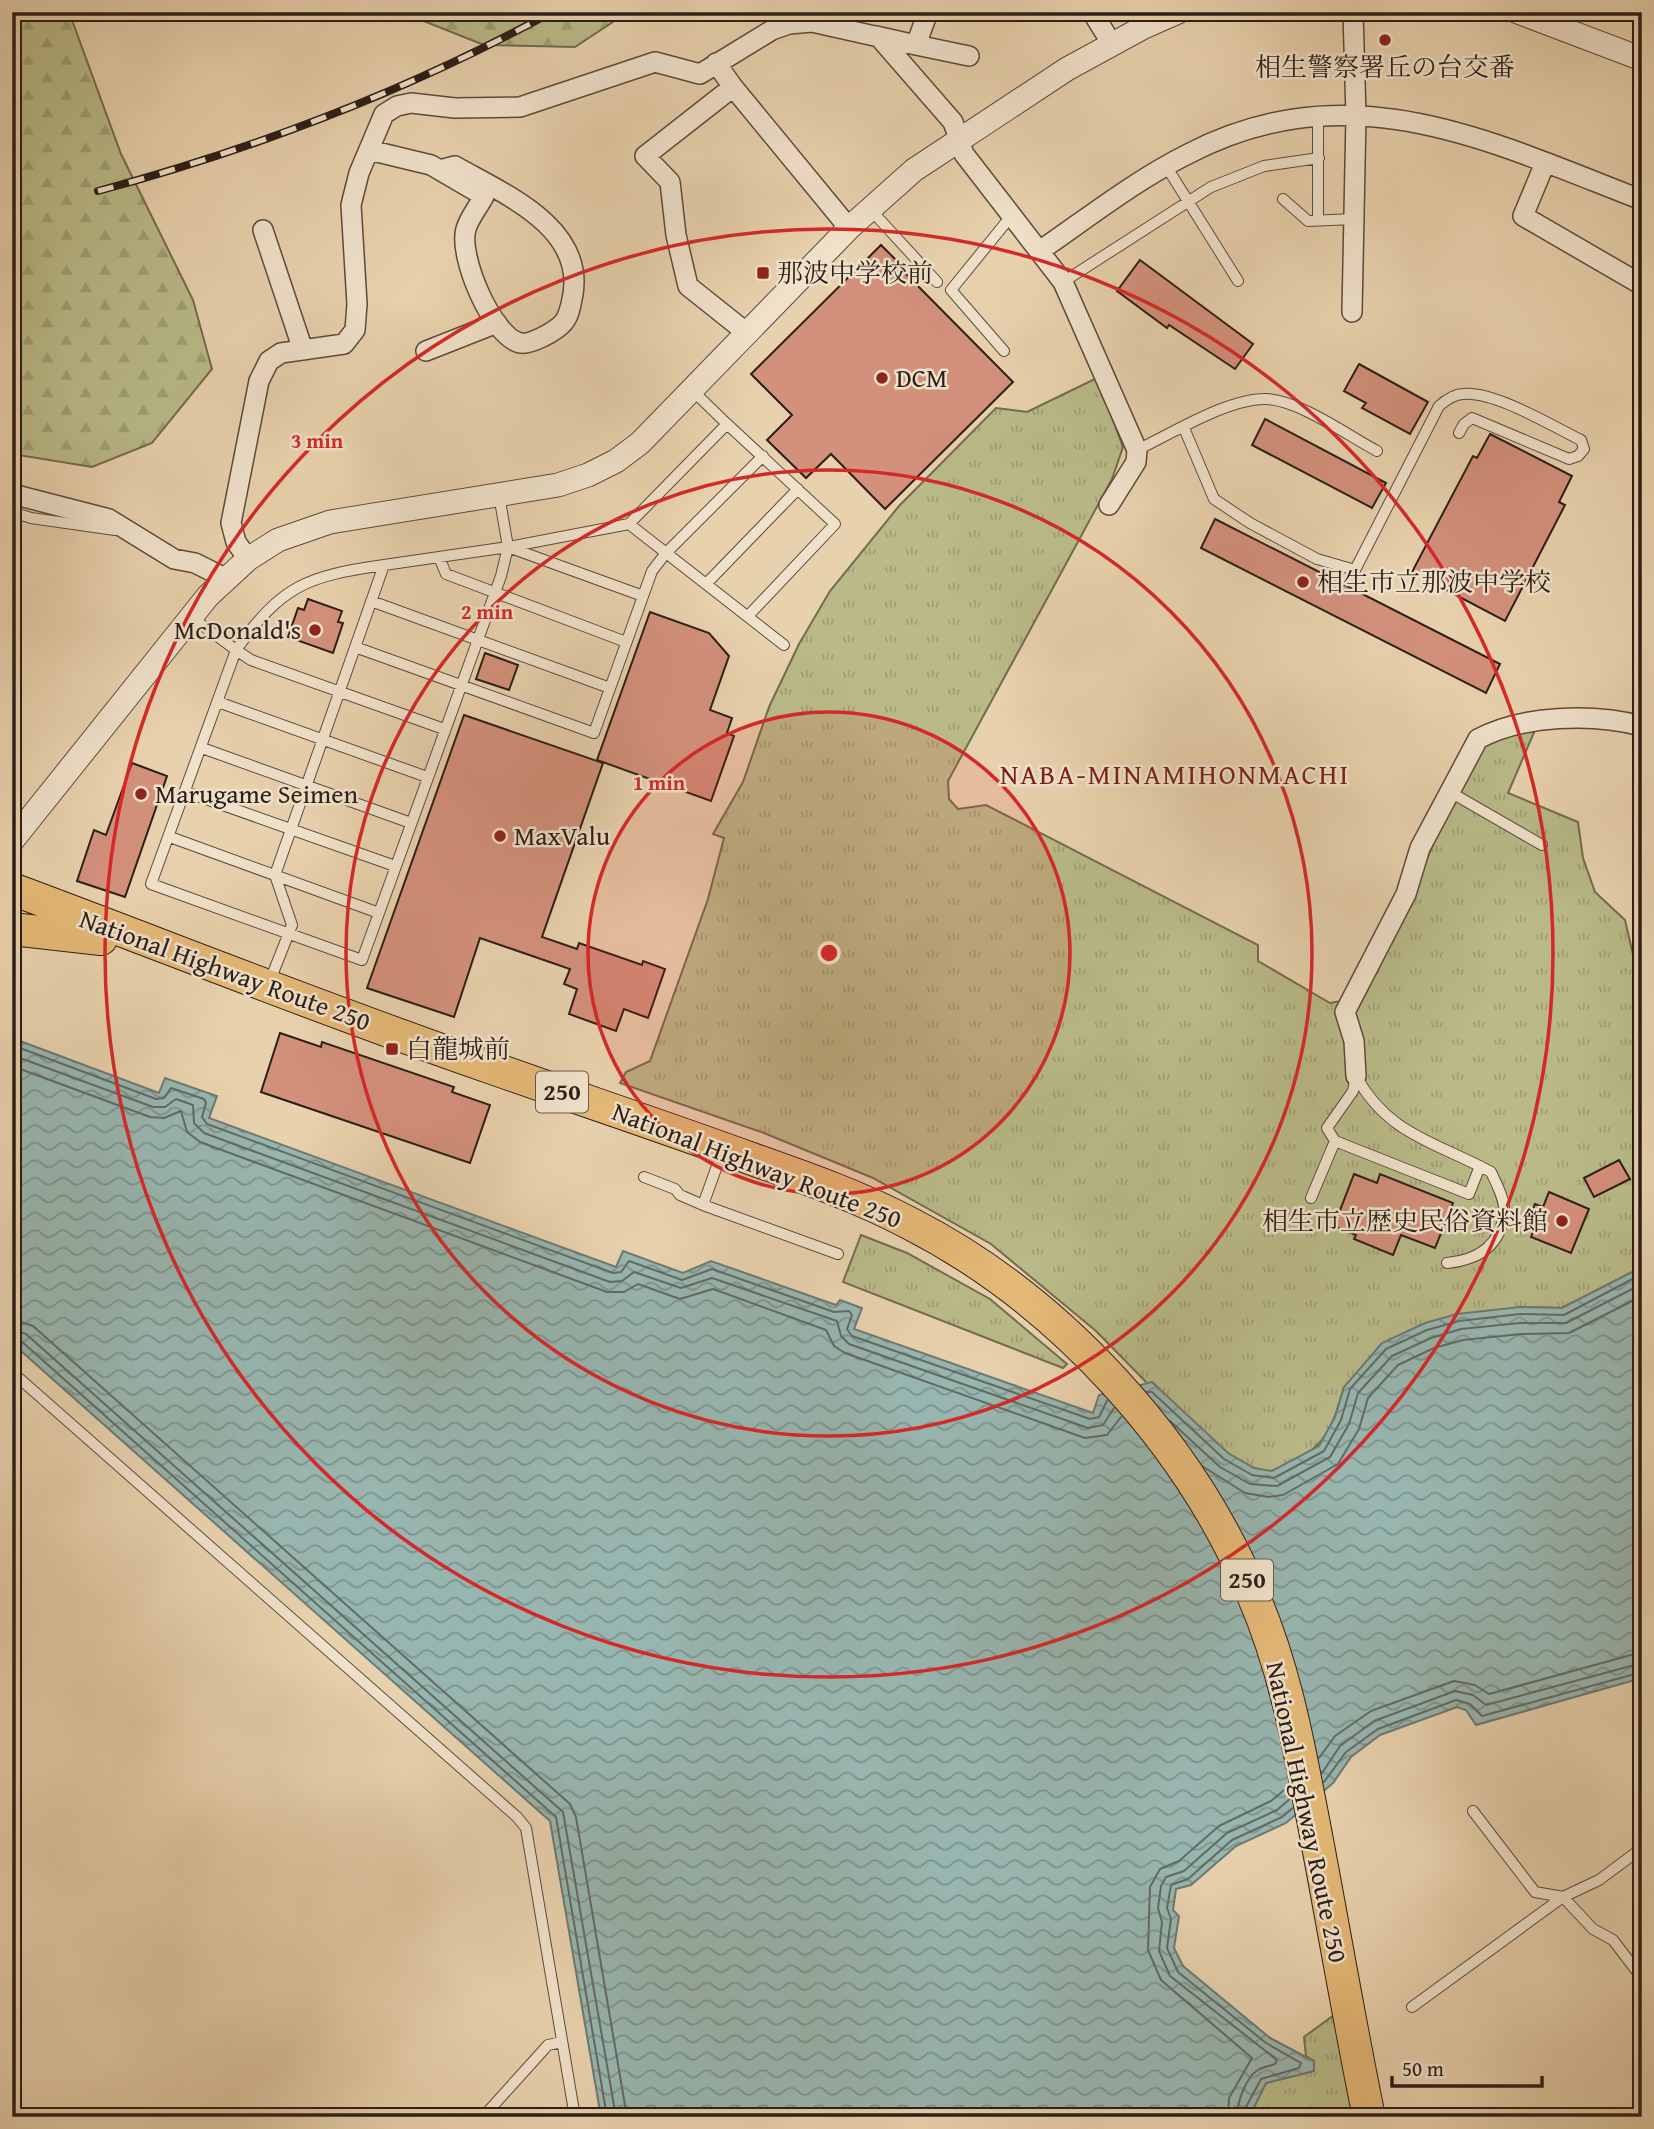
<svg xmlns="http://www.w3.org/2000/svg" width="1654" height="2129" font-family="'Gentium Book Plus','Noto Serif JP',serif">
  <defs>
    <pattern id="forest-firs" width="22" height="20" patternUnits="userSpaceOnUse" patternTransform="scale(1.75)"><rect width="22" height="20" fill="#b9ba88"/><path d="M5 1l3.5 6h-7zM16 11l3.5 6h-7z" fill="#9f9f75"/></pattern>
    <pattern id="park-tufts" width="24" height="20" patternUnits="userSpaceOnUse" patternTransform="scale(1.75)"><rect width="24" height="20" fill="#b9ba88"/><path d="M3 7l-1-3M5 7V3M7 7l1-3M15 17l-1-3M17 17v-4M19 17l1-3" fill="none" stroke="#9f9f75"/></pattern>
    <pattern id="water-waves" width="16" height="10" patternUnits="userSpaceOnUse" patternTransform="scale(1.75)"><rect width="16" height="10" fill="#98b6b0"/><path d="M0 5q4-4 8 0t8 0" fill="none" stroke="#7c938e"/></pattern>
  </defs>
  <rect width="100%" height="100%" fill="#e8d1ad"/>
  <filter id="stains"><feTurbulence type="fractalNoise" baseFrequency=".00286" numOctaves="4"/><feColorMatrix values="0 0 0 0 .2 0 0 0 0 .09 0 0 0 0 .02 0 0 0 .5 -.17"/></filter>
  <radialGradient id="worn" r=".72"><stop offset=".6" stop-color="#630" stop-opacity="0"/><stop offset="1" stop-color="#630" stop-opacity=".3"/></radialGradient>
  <path fill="url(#forest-firs)" stroke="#726c50" stroke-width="2" d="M12 12H69L121 154 193 300 212 369 152 443 92 467 12 454Z
    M401 12H628L575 47 484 45Z"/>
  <path fill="url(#park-tufts)" stroke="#726c50" stroke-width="2" d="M1097 378 1123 447 1112 479 948 781 949 799 958 809 986 805 1258 945V961L1330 1003 1363 997 1389 946 1435 840 1482 747 1505 735 1535 730 1508 793 1578 822 1583 858 1595 892 1625 920 1635 963 1642 966V1267L1562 1308 1520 1307 1344 1387C1335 1419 1328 1445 1296 1460 1289 1464 1279 1470 1271 1471 1235 1474 1178 1406 1152 1382L1148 1384 1096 1331 991 1244 873 1178 764 1133 620 1083 626 1072 650 1061 708 899 724 838 713 834 743 782 769 707 799 644 830 591 899 506 996 408 1027 412Z
    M861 1235 907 1253 990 1299 1067 1364 1063 1368 843 1282Z
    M1334 2015 1353 2117H1254L1253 2109 1266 2083 1314 2071V2061L1306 2056 1304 2037Z"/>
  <path fill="url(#water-waves)" stroke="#6d7973" stroke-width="2" d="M12 1038 159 1093 165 1078 217 1096 209 1118 616 1267 623 1251 683 1273 711 1261 836 1305 840 1300 862 1308 854 1329 1093 1413 1099 1395 1152 1382 1228 1453 1254 1468 1272 1471 1319 1446 1335 1417 1344 1387 1382 1343 1425 1323 1457 1314 1520 1307 1562 1308 1642 1267V1678L1476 1725 1466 1710 1457 1707 1380 1735 1351 1757 1333 1783 1286 1823 1236 1846 1191 1885 1176 1889 1173 1910 1179 1916 1174 1948 1183 1966 1270 2038 1314 2061V2071L1266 2083 1253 2109 1254 2117H601L550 1821 12 1343Z"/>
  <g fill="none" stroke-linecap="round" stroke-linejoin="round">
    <path stroke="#626a64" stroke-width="2" d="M12 1045 156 1099 164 1098 171 1088 204 1099 206 1103 202 1117 207 1124 613 1273 621 1272 629 1261 682 1280 712 1269 834 1312 849 1311 852 1315 847 1329 852 1336 1090 1419 1099 1417 1107 1401
      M12 1055 153 1107H165L176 1099 193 1105 194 1123 204 1133 610 1282 622 1281 634 1272 681 1288 712 1278 837 1321 841 1336 849 1344 1088 1428 1103 1425 1114 1408
      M12 1066 150 1117 164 1118 181 1111 187 1132 200 1142 607 1292H624L638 1284 680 1299 713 1289 826 1330 834 1346 845 1353 1085 1438 1107 1435 1121 1417
      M12 1319 33 1326 570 1804 576 1817 627 2117
      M12 1329 26 1334 563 1812 616 2117
      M12 1338 20 1340 556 1817 607 2117
      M1146 1392H1152L1224 1459 1252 1475 1274 1478 1324 1451 1341 1420 1350 1389 1386 1349 1427 1330 1459 1321 1520 1314 1564 1315 1642 1274
      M1170 1421 1220 1467 1250 1484 1277 1486 1330 1457 1349 1424 1358 1393 1392 1356 1431 1338 1461 1329 1520 1323H1566L1642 1284
      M1202 1466 1245 1493 1269 1497 1283 1495 1338 1464 1359 1429 1368 1398 1398 1365 1434 1348 1463 1340 1521 1334 1569 1333 1642 1296
      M1319 1758 1335 1736 1371 1711 1454 1681 1475 1685 1489 1694 1642 1652
      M1322 1773 1340 1746 1374 1721 1455 1691 1473 1695 1486 1705 1642 1663
      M1324 1782 1346 1752 1378 1729 1456 1700 1470 1704 1482 1716 1642 1672
      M1228 2117 1229 2098 1252 2058 1161 1980 1148 1950 1150 1887 1160 1869 1179 1861 1219 1826 1271 1801 1289 1786
      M1238 2117C1236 2104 1246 2077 1258 2070 1263 2067 1270 2066 1275 2064L1277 2060 1170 1976 1159 1951 1162 1922 1158 1908 1161 1886 1166 1877 1184 1871 1227 1833 1277 1810 1291 1798
      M1247 2117 1246 2107 1261 2079 1299 2068 1301 2063 1266 2043 1178 1972 1167 1948 1171 1919 1167 1908 1171 1885 1188 1879 1232 1840 1282 1817 1293 1808"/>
  </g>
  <path fill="#d3907b" stroke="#2c1e18" stroke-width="2" d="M881 245 904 268 902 270 1013 382 885 509 831 454 806 478 767 440 792 415 751 374Z
    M1140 260 1253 344 1235 369 1169 325 1167 328 1117 291Z
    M1359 364 1428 402 1410 434 1362 408 1366 403 1344 391Z
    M1265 419 1386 483 1372 508 1252 445Z
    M1490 434 1572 476 1559 502 1565 505 1505 621 1412 572 1473 456 1477 458Z
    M1215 519 1500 664 1486 693 1201 548Z
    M308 599 342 611 338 622 343 623 333 653 288 637 298 608 304 610Z
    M650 612 709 633 729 656 710 710 732 718 727 733 734 736 711 801 597 760Z
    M485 653 518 665 509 690 476 679Z
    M464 715 603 763 542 937 577 949 579 943 642 965 643 961 665 969 648 1018 624 1009 616 1031 569 1014 577 989 564 984 570 969 480 938 454 1017 367 988Z
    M132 763 167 776 125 897 77 881 94 830 106 835Z
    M280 1033 321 1047 322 1042 454 1087 452 1092 490 1105 470 1163 261 1092Z
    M1619 1160 1630 1179 1594 1197 1584 1178Z
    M1354 1174 1377 1183 1380 1174 1453 1203 1435 1248 1401 1235 1393 1255 1354 1239 1356 1235 1334 1226Z
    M1549 1192 1589 1209 1571 1253 1531 1237 1535 1227 1527 1224 1535 1204 1543 1207Z"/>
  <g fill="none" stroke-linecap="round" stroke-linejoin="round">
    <defs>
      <path id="service" d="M1166 166 1238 281
        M1283 199 1308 221 1354 219
        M870 209 937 282
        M1318 220V117
        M1063 282 1211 187 1264 166 1319 158
        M1004 351 951 290 1012 215
        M727 424 835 524 748 616
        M1184 428 1214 499 1250 523 1317 559 1355 570 1439 406C1446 400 1454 394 1463 394 1495 391 1552 426 1581 440L1584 449 1578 456 1569 459 1472 418 1464 424 1459 433
        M1137 450C1171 434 1228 398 1266 399 1299 400 1347 435 1377 451
        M12 512 31 518 115 530
        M629 524 784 645
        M439 557 446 574 626 642
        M384 565C307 576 282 585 236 650L251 660 444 729
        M706 584 798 489
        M643 596 508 547 629 524 727 424 692 390
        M371 601 610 688
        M191 617 236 650 151 884 362 960 501 576 508 547
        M355 647 594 733 652 571 666 553 763 456
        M218 702 427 777
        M202 748 411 823
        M186 792 395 866
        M1450 792 1542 845
        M170 837 379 913
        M269 983 292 925 275 875 384 565 508 547 499 495
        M1356 1076C1388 1135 1436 1142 1491 1172 1496 1183 1506 1201 1504 1214 1500 1247 1477 1260 1447 1263
        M1356 1076 1353 1091 1327 1128 1335 1141 1469 1194 1480 1166
        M644 1177 675 1189 680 1195 703 1205 838 1254
        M1311 1198 1335 1141
        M703 1205 722 1152
        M12 1372 517 1817 526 1828 575 2117
        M1473 1811 1535 1892 1563 1897 1593 1929 1613 1940 1642 1978
        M1412 2007 1563 1897 1599 1880 1642 1848
        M483 2117 548 2045 562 2042"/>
      <path id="minor" d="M1092 12 1112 44
        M876 36 916 45 928 12
        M916 45 969 56
        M716 63 733 87 645 156 670 182 676 235 688 286 747 333
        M733 87 849 228
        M369 150 431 165 484 196C479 206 469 218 466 229 458 256 492 336 520 343 531 345 556 331 563 323 570 315 571 304 573 294 584 226 502 193 455 166L440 170
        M1545 163 1523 216 1642 285
        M263 230 303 350
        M1041 250C1089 217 1136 180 1188 154 1350 70 1489 141 1642 200
        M1352 312 1356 116 1353 12
        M426 351 497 323
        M12 494 109 519 174 559 195 563 225 578
        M248 559 236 542 231 523 259 381 269 361 281 353 344 344 355 330 357 304 351 205 359 173 384 114 397 106 411 103 455 108 520 107 655 62 700 74 772 30 789 24 812 22 879 37 953 122 964 154 1063 282 1137 450 1136 462 1109 505
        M1356 1076 1354 1041 1345 1012 1406 894 1420 848 1478 739C1523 715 1592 713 1642 726"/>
      <path id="tertiary" d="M1518 12 1642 59
        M12 841 208 596 248 559 278 540 330 522 558 485 588 475 616 461 640 443 849 228 914 170 1067 69 1144 27 1178 12"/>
      <path id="trunk" d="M12 889C173 949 332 1013 495 1069 580 1099 667 1128 752 1159 806 1178 860 1197 911 1224 1059 1300 1189 1442 1253 1595 1283 1664 1297 1736 1311 1809 1331 1912 1348 2015 1369 2117
        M12 929 101 939"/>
    </defs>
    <use href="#service" stroke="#5b4b3d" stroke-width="12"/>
    <use href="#minor" stroke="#5b4b3d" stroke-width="22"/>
    <use href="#tertiary" stroke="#5b4b3d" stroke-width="25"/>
    <use href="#trunk" stroke="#2c1e18" stroke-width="34"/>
    <use href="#service" stroke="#f0e1ca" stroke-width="10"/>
    <use href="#minor" stroke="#f0e1ca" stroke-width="19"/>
    <use href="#tertiary" stroke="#f0e1ca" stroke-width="23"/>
    <use href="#trunk" stroke="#e4b876" stroke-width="32"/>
    <defs>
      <path id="rail" d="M98 191C254 149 410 90 552 12"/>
    </defs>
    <use href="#rail" stroke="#2c1e18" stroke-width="8"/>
    <use href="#rail" stroke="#f0e1ca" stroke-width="5" stroke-dasharray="16" stroke-linecap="butt"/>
  </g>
  <circle cx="829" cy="953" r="241" fill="#d62828" fill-opacity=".12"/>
  <g fill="none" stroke="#d62828" stroke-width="3.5">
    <circle cx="829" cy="953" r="241"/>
    <circle cx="829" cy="953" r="483"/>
    <circle cx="829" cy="953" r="724"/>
  </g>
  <g fill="#8f2418" stroke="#f0e1ca" stroke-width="2.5">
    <circle cx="1385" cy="40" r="7"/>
    <rect x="756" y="266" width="14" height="14" rx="3.5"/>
    <circle cx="882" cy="378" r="7"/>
    <circle cx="1303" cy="582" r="7"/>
    <circle cx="315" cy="630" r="7"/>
    <circle cx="141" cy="794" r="7"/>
    <circle cx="500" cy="836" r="7"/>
    <rect x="385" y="1042" width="14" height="14" rx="3.5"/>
    <circle cx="1562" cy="1221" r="7"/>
  </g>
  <g text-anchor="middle" stroke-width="5" stroke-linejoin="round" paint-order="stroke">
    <g fill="#f0e1ca" stroke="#67584d" stroke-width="2">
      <rect x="536" y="1071.5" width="52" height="41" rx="5"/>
      <rect x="1221" y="1559.5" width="52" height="41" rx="5"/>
    </g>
    <g font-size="24" font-weight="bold" fill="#2c1e18">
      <text x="562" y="1100">250</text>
      <text x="1247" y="1588">250</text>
    </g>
    <g font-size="26" fill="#2c1e18" stroke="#f0e1ca" text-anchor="start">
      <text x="1385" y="76" text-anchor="middle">相生警察署丘の台交番</text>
      <text x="777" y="282">那波中学校前</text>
      <text x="896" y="387">DCM</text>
      <text x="1317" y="591">相生市立那波中学校</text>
      <text x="301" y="639" text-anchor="end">McDonald's</text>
      <text x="155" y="803">Marugame Seimen</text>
      <text x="514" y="845">MaxValu</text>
      <text x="406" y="1058">白龍城前</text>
      <text x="1548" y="1230" text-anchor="end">相生市立歴史民俗資料館</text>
    </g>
    <g font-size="26" fill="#2c1e18" stroke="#f0e1ca">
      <text transform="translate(225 970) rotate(20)" y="9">National Highway Route 250</text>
      <text transform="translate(757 1165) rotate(21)" y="9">National Highway Route 250</text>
      <text transform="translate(1307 1812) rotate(78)" y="9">National Highway Route 250</text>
    </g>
    <g font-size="28" letter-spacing="2" fill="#7a1f14" stroke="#f0e1ca">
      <text x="1175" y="784">NABA-MINAMIHONMACHI</text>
    </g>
  </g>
  <circle cx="829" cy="953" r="10" fill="#d62828" stroke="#f0e1ca" stroke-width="3.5"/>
  <g font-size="21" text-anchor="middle" font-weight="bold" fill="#d62828" stroke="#f0e1ca" stroke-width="5" stroke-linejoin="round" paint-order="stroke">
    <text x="317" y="448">3 min</text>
    <text x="487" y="619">2 min</text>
    <text x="659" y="790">1 min</text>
  </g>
  <rect width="1654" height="2129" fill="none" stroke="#e8d1ad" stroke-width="42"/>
  <rect x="14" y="14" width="1626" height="2101" fill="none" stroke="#2c1e18" stroke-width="3.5"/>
  <rect x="21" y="21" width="1612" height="2087" fill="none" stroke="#2c1e18" stroke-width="2"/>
  <path d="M1392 2076v10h150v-10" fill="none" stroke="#2c1e18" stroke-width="3.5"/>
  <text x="1402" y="2076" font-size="21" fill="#2c1e18" stroke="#f0e1ca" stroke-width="5" paint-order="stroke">50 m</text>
  <rect width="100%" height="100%" filter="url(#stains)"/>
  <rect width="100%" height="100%" fill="url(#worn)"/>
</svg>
